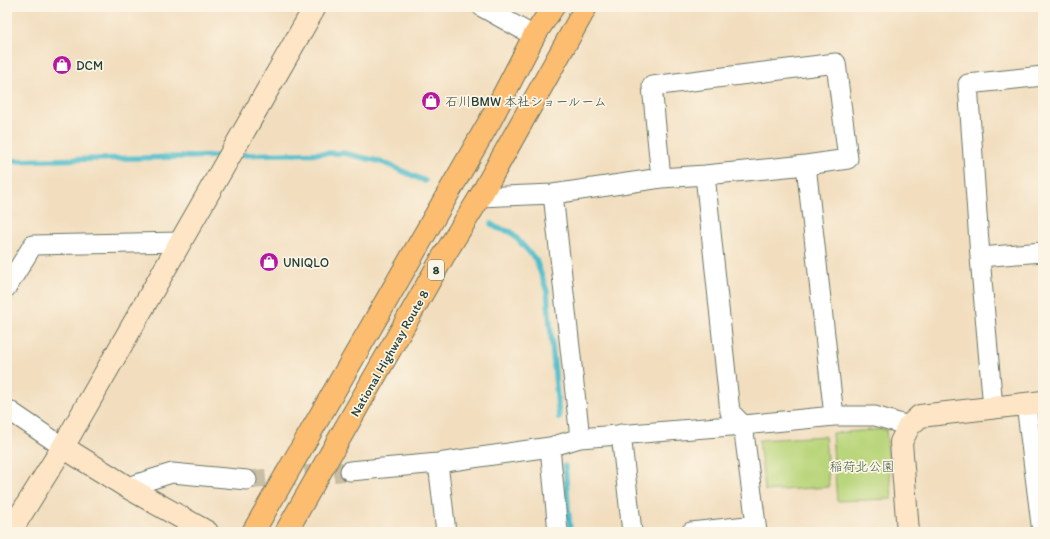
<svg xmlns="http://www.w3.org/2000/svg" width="1050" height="539" font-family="Itim,'Klee One',sans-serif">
  <rect width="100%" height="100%" fill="#fcf5e5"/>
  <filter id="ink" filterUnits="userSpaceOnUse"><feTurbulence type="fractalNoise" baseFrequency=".025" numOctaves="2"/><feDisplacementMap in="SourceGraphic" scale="8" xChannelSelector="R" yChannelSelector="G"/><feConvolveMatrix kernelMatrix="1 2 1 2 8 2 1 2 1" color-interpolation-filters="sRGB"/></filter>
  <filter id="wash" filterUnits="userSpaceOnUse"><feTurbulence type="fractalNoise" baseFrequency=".012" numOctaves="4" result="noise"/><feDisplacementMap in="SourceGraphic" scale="16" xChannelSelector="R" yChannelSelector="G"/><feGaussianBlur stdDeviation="0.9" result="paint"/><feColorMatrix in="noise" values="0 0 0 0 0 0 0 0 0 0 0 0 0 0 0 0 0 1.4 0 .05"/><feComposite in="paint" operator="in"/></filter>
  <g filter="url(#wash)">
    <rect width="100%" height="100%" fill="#f2debf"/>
    <path fill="#bad67c" stroke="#6c8a58" d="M886 429 892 499 837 501 832 433Z
      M825 436 829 487 765 491 759 440Z"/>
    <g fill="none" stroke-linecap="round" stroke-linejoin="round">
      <path stroke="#50bdcb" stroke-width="5.5" d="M236 155 343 153 382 162 425 181
        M7 161 224 156
        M491 224 497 228 511 232 536 260 547 291 559 418
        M565 466 570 532"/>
    </g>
  </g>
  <g filter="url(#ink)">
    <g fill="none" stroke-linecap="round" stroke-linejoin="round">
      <path stroke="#c8bea3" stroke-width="19" stroke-dasharray="19 10" stroke-linecap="butt" d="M247 480 350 471"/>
      <defs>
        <path id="street" d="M482 7 534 36
          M661 178 652 86 836 63 848 159 806 165
          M553 194 661 178 705 175
          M480 197 553 194 580 438
          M980 257 968 84 1043 76
          M7 287 33 245 181 242
          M1026 404 1042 532
          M993 408 980 257 1043 252
          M7 409 63 447
          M621 434 632 532
          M550 447 558 532
          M438 463 446 532
          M350 471 438 463 550 447 580 438 743 425 834 416H875L909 426
          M127 487 172 473 247 480
          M691 532 756 525
          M757 532 743 425 730 412 705 175 806 165 834 416"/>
        <path id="secondary" d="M63 447 127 487 207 532
          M10 532 63 447 315 7
          M908 532 901 442 909 426 920 416 1043 402"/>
        <path id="highway" d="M253 532 491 119 534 36 553 7
          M286 532 443 257 480 197 586 7"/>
      </defs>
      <use href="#street" stroke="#697565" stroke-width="21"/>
      <use href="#secondary" stroke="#697565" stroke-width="24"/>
      <use href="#highway" stroke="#697565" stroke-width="24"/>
      <use href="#street" stroke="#fff" stroke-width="19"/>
      <use href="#secondary" stroke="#fee5c5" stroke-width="22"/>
      <use href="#highway" stroke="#fcbd6f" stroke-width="22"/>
    </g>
  </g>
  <defs>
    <symbol id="shop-disc" viewBox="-11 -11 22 22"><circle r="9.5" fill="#b5179e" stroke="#fcf5e5"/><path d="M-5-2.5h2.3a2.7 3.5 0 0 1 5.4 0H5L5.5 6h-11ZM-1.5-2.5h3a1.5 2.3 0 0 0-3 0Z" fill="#fff"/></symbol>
  </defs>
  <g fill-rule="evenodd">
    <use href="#shop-disc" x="51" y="54" width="22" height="22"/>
    <use href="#shop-disc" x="420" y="90" width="22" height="22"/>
    <use href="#shop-disc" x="258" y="251" width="22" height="22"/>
  </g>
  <g text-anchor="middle" stroke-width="3.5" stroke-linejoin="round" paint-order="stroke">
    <rect fill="#fcf5e5" stroke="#617469" stroke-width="1" x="428" y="260" width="16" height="20" rx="3"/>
    <g font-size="12" font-weight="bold" fill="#1f3d34">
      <text x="436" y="274">8</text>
    </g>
    <g font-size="13" fill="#1f3d34" stroke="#fcf5e5" text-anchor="start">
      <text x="76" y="70">DCM</text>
      <text x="445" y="106">石川BMW 本社ショールーム</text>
      <text x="283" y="267">UNIQLO</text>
    </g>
    <g font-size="13" fill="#1f3d34" stroke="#fcf5e5">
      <text transform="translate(389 353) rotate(-60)" y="5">National Highway Route 8</text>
    </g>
    <g font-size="13" fill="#3e5c42" stroke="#fcf5e5">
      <text x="862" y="471">稲荷北公園</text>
    </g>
  </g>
  <rect width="1050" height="539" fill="none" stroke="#fcf5e5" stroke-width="24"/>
</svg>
